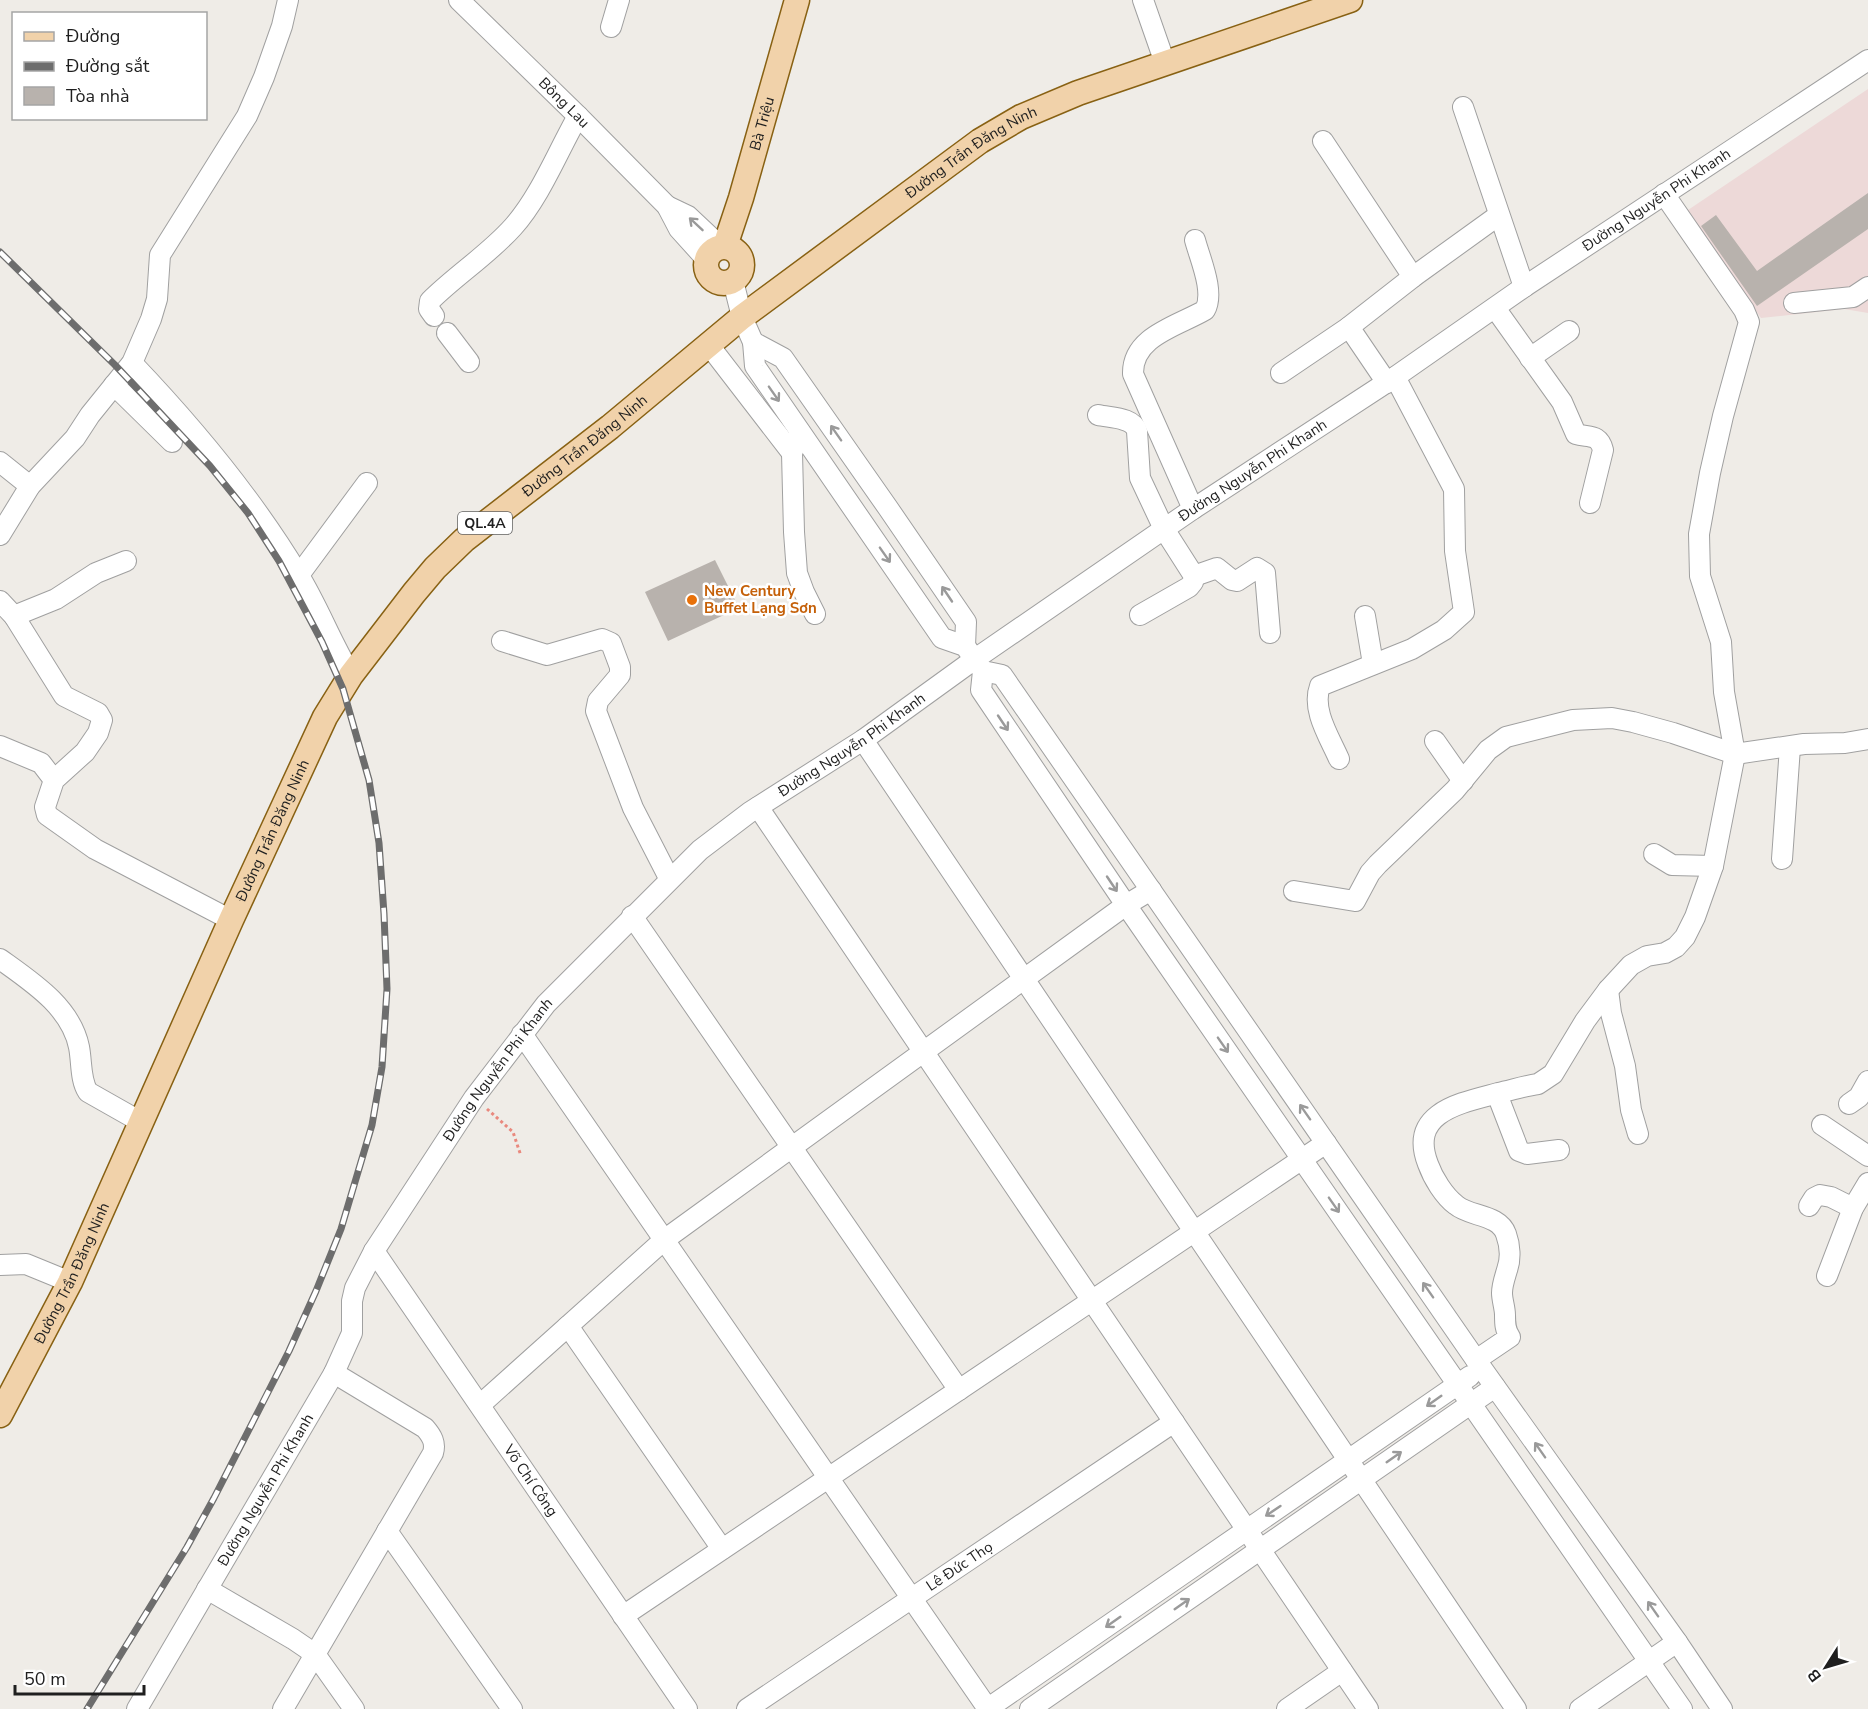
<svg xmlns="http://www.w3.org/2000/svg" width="1868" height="1709" font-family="'Nunito Sans',sans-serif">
  <rect width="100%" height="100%" fill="#efece7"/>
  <path fill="#edd9d8" d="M1868 89V313L1844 309 1761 318 1685 212Z"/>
  <path fill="#b8b2ad" d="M1868 193V229L1757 306 1701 226 1716 215 1757 271Z
    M715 560 739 608 668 641 645 592Z"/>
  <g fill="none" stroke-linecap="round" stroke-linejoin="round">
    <defs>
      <g id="minor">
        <path id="s1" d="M459 0 578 116 667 206 679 229 707 260"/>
        <path d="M1143 0 1165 63"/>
        <path d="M611 27 619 0"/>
        <path d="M1463 107 1524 287"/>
        <path d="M1323 141 1413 277"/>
        <path d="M667 206 688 216 721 247"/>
        <path d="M733 281 742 317 753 342 755 366 942 638 965 646 983 671 981 690 1126 905 1682 1709"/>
        <path d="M1794 303 1853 297 1868 287"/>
        <path d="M1495 308 1562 402 1576 434C1588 438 1599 433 1603 450L1590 503"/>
        <path d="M434 316 429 309 430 301C456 275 488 255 513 227 540 197 558 151 578 116"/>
        <path d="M447 333 469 362"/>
        <path d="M753 342 783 358 888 508 966 622 965 646"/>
        <path d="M708 344 792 453"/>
        <path d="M1530 358 1569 331"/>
        <path d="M132 363C194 428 251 496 298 574 318 606 331 642 351 675"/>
        <path d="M1281 373 1349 327"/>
        <path d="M1387 383 1349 327 1413 277 1499 215"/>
        <path d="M114 385 172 442"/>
        <path d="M1098 415C1111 418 1133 417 1137 431L1140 478 1164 529 1194 576 1193 582 1189 587 1140 615"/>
        <path d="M800 432 792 453 794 532 797 573 804 592 815 614"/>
        <path d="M0 462 30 486"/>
        <path d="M1193 509 1133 374C1132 336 1178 326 1205 310 1215 292 1200 259 1195 240"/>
        <path d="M0 535 30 486 75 438 90 415 132 363 151 319 157 299 160 255 247 116 264 77 282 26 288 0"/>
        <path d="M299 575 367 483"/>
        <path d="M1194 576 1217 568 1232 580 1237 581 1257 568 1265 573 1270 633"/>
        <path d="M0 601 14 616 64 696 98 713 102 720 98 733 85 752 54 780 45 807 47 815 95 849 231 920"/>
        <path d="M14 616 56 599 96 573 126 561"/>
        <path d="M1365 616 1373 664"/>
        <path d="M502 641 547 655 602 639 611 643 620 667V675L598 701 596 711 633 808 669 878"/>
        <path d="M983 671 1002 675 1476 1360 1677 1642 1722 1709"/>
        <path d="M863 740 1516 1709"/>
        <path d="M1435 741 1463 781"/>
        <path d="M0 746 41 763 54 780"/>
        <path d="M1339 759C1330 738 1311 710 1320 686L1412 649 1444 630 1464 612 1455 551 1454 489 1395 377"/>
        <path d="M758 807 1368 1709"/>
        <path d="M1654 854 1672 865 1713 866"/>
        <path d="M1782 859 1790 747"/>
        <path d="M1294 891 1355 901 1370 873 1378 864 1455 790 1488 750 1506 737 1573 720 1612 718 1633 722 1673 733 1735 754 1804 744 1845 743 1868 739"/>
        <path d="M632 916 959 1390"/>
        <path d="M0 959C32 982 71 1007 79 1047 82 1062 80 1080 88 1092L141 1122"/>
        <path d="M1608 990 1611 1013 1625 1066 1631 1110 1638 1134"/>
        <path d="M522 1034 988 1709"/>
        <path d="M1497 1094 1519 1151 1527 1154 1559 1150"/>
        <path d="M1849 1104 1859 1097 1868 1081"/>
        <path d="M1822 1125 1868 1156"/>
        <path d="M1809 1206 1814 1198 1820 1195 1831 1197 1853 1208"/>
        <path id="s2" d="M374 1251 687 1709"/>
        <path d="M0 1265 26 1264 70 1282"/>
        <path d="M1827 1276 1853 1208 1868 1183"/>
        <path d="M568 1326 722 1549"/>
        <path d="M1476 1360 1510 1337C1505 1330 1505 1323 1505 1315 1505 1308 1502 1300 1502 1293 1502 1285 1505 1277 1507 1270 1511 1259 1510 1245 1506 1234 1499 1214 1470 1217 1456 1205 1444 1196 1433 1178 1428 1164 1408 1112 1461 1103 1498 1093 1512 1090 1524 1086 1538 1084L1553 1074 1585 1021 1608 990 1631 965 1647 956 1665 953 1676 947 1685 937 1695 917 1713 866 1735 754 1724 692 1721 642 1700 576 1699 534 1710 473 1723 416 1749 322 1744 310 1664 194"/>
        <path d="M480 1405 664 1240 1126 905 1151 890"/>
        <path d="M387 1531 512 1709"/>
        <path d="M207 1589 293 1639 315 1654 354 1709"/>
        <path d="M623 1616 1326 1143"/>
        <path id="s3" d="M137 1709 334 1373 352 1333V1301L355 1288 374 1251 474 1098 546 1004 700 850 750 812 863 740 975 659 1193 509 1395 377 1524 287 1868 60"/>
        <path d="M283 1709 433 1453C436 1443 432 1436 425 1428L334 1373"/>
        <path id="s4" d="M747 1709 1174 1422"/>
        <path d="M987 1709 1470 1376"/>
        <path d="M1030 1709 1495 1387"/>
        <path d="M1287 1709 1342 1671"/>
        <path d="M1580 1709 1677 1642"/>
      </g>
      <g id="major">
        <path id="s5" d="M725 246 741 198 797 0"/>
        <circle cx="724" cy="265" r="18"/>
        <path id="s6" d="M0 1415 70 1282 231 920 325 717 351 675 414 593 435 568 464 540 610 427 742 317 980 141 1021 117 1078 93 1350 0"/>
      </g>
    </defs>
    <use href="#minor" stroke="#a0a0a0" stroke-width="22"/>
    <use href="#major" stroke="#886113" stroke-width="27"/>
    <path stroke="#e9897e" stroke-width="3" stroke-dasharray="3 3" stroke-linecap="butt" d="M487 1109 513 1132 521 1156"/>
    <use href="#minor" stroke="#fff" stroke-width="20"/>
    <use href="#major" stroke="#f1d2aa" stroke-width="24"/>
    <defs>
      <path id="rail" d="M0 252 115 365 210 466 248 513 279 561 322 642 343 689 369 780 379 843 384 914 387 989 382 1067 372 1125 341 1229 316 1291 289 1351 214 1498 187 1547 87 1709"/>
    </defs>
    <use href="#rail" stroke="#6d6d6d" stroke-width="7"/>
    <use href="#rail" stroke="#fff" stroke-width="4.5" stroke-dasharray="14" stroke-linecap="butt"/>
  </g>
  <defs><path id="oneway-shaft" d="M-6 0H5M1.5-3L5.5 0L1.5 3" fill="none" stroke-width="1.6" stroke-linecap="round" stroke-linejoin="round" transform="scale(1.5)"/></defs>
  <g stroke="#9a9a9a">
    <use href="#oneway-shaft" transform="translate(696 224) rotate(-137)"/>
    <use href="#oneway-shaft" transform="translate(774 394) rotate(55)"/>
    <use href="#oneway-shaft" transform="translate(836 433) rotate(-125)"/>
    <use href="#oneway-shaft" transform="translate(885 555) rotate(55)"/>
    <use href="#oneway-shaft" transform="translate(947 594) rotate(-124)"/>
    <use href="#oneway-shaft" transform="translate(1003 723) rotate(56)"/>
    <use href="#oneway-shaft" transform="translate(1112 884) rotate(56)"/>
    <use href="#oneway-shaft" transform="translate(1223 1045) rotate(55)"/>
    <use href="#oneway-shaft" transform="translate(1305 1112) rotate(-125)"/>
    <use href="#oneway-shaft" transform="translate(1334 1205) rotate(55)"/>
    <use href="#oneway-shaft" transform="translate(1428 1290) rotate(-125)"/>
    <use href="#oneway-shaft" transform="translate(1434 1401) rotate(145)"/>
    <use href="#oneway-shaft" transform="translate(1540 1450) rotate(-125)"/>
    <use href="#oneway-shaft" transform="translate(1394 1457) rotate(-35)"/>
    <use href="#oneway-shaft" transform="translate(1273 1511) rotate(146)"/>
    <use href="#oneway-shaft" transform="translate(1182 1604) rotate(-35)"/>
    <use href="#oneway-shaft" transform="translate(1653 1609) rotate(-125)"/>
    <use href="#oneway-shaft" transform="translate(1113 1622) rotate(145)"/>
  </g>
  <circle fill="#e8710a" stroke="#fff" stroke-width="2" cx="692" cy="600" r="6"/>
  <g text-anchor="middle" stroke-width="5" stroke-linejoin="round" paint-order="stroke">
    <rect fill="#fff" stroke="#626262" stroke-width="1.5" x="458" y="512" width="54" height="22" rx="4.5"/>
    <g font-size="14" font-weight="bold" fill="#1f1f1f">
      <text x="485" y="528">QL.4A</text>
    </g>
    <g font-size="15" fill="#1f1f1f" stroke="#fff">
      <text dy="5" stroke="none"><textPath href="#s1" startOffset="147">Bông Lau</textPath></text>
      <text dy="5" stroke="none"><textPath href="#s5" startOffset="128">Bà Triệu</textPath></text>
      <text dy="5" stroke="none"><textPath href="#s6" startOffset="1635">Đường Trần Đăng Ninh</textPath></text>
      <text dy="5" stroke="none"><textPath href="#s3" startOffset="2196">Đường Nguyễn Phi Khanh</textPath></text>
      <text dy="5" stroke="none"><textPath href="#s6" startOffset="1149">Đường Trần Đăng Ninh</textPath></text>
      <text dy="5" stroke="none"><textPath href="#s3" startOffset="1710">Đường Nguyễn Phi Khanh</textPath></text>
      <text dy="5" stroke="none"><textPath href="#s3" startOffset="1224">Đường Nguyễn Phi Khanh</textPath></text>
      <text dy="5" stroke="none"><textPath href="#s6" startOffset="645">Đường Trần Đăng Ninh</textPath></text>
      <text dy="5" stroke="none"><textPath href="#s3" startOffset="740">Đường Nguyễn Phi Khanh</textPath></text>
      <text dy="5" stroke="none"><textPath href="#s6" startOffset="159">Đường Trần Đăng Ninh</textPath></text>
      <text dy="5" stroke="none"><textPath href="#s2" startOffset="278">Võ Chí Công</textPath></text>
      <text dy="5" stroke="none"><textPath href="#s3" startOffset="254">Đường Nguyễn Phi Khanh</textPath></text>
      <text dy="5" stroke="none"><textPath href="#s4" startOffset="256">Lê Đức Thọ</textPath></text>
    </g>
    <g font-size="15" font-weight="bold" fill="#c56008" stroke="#fff" text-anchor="start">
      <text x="704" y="596">New Century<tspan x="704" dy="17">Buffet Lạng Sơn</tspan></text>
    </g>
  </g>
  <rect x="12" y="12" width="195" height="108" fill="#ffffff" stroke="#a5a5a5" stroke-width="1.5"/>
  <rect x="24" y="32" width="30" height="9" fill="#f1d2aa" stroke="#a5a5a5" stroke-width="1.5"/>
  <text x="66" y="42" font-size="18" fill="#1f1f1f">Đường</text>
  <rect x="24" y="62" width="30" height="9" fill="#6d6d6d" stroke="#a5a5a5" stroke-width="1.5"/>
  <text x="66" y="72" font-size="18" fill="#1f1f1f">Đường sắt</text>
  <rect x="24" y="87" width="30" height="18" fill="#b8b2ad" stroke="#a5a5a5" stroke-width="1.5"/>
  <text x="66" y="102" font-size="18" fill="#1f1f1f">Tòa nhà</text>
  <g transform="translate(1826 1667) rotate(233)" stroke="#ffffff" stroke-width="4.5" paint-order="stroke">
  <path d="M0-4.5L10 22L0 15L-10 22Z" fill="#1f1f1f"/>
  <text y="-9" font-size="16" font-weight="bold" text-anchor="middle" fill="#1f1f1f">B</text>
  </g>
  <path d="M15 1685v9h129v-9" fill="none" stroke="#1f1f1f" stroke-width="3"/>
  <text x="24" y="1685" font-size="18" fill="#1f1f1f" stroke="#ffffff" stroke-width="4.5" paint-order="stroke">50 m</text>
</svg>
